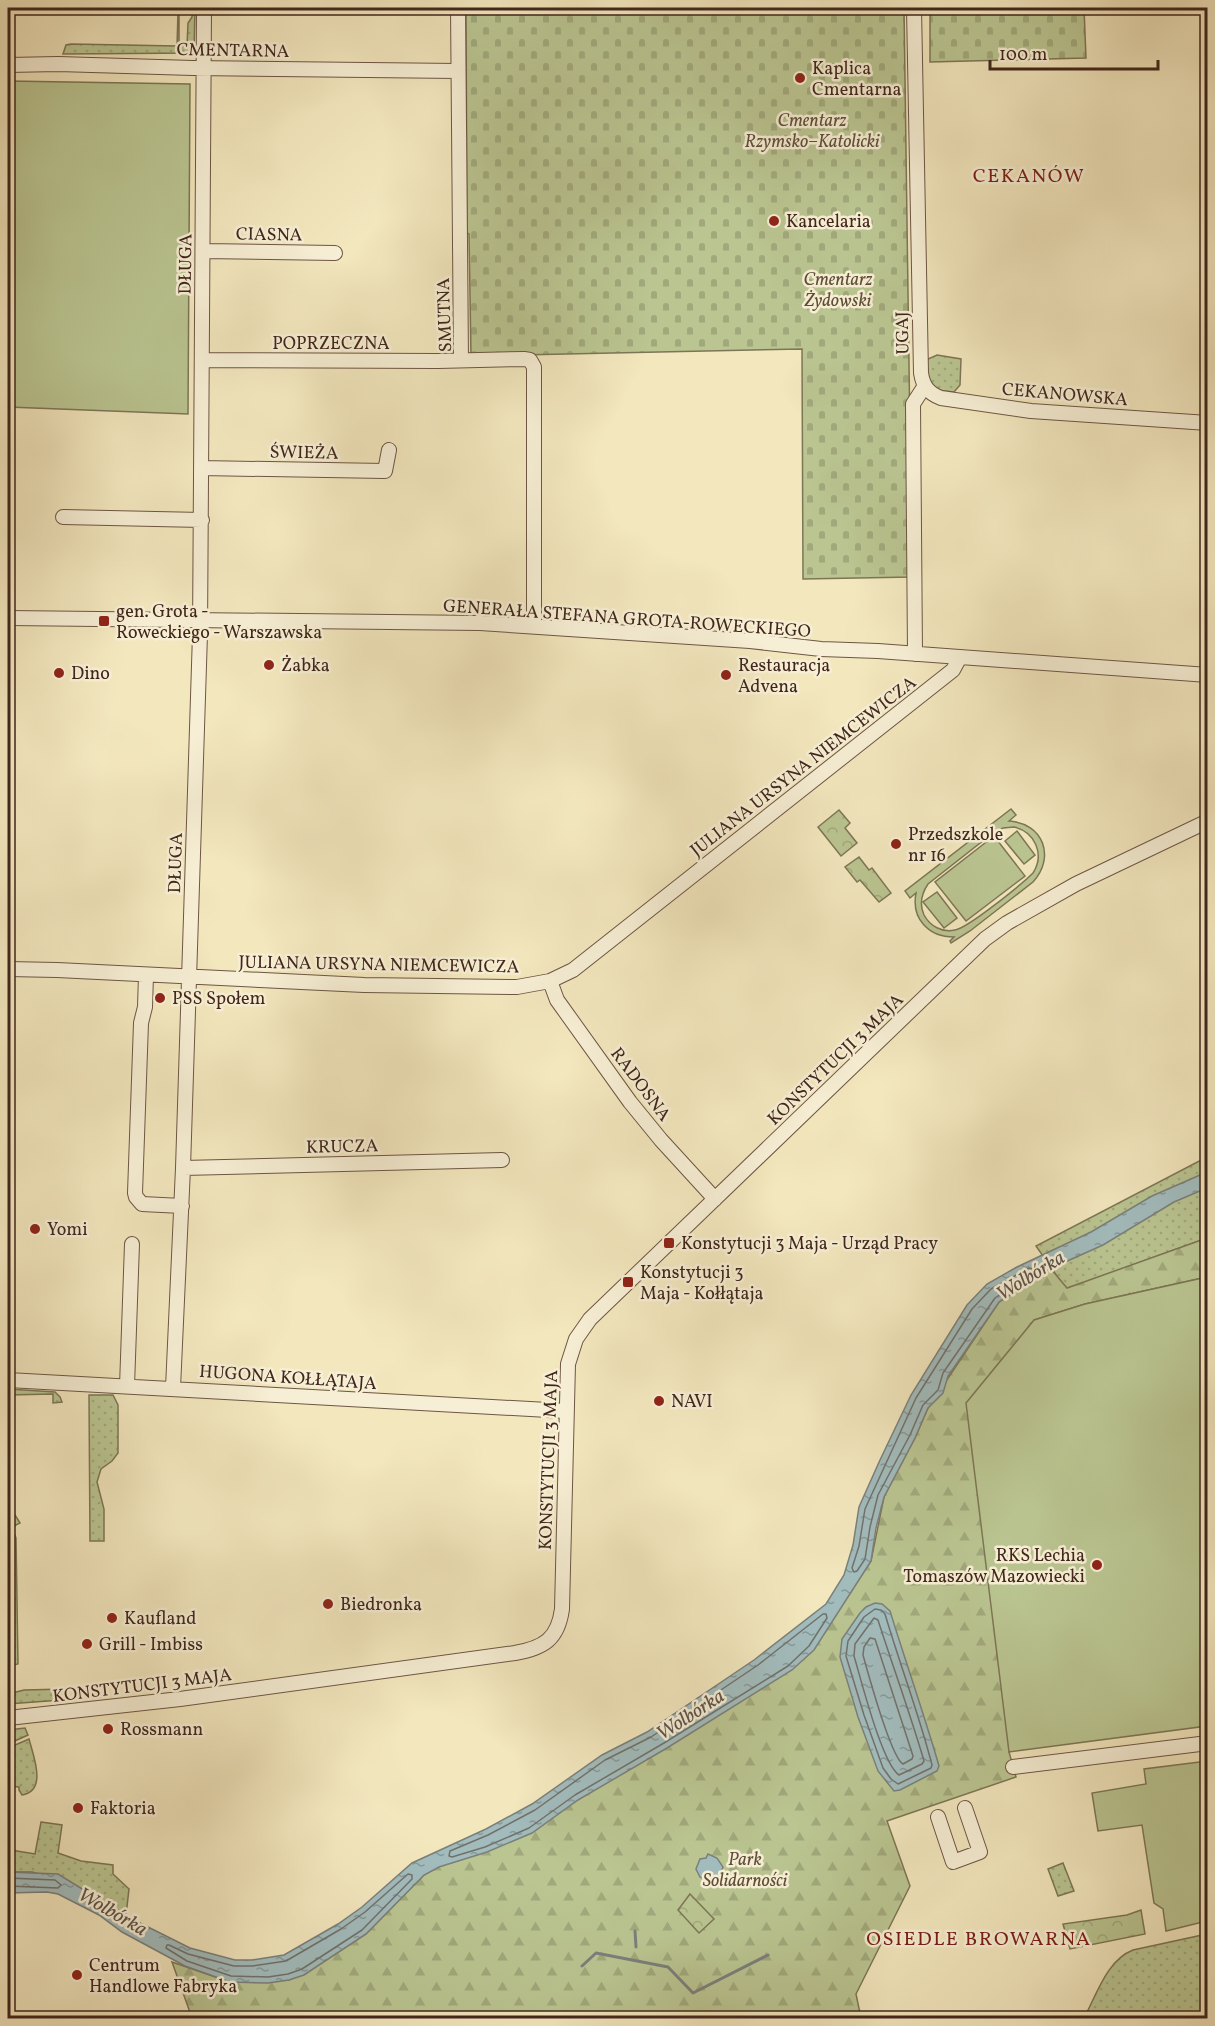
<svg xmlns="http://www.w3.org/2000/svg" width="1215" height="2026" font-family="Vollkorn,serif">
  <defs>
    <pattern id="grass-dots" width="8" height="8" patternUnits="userSpaceOnUse" patternTransform="scale(1.5)"><rect width="8" height="8" fill="#bac591"/><path d="M2 2h.1M6 6h.1" fill="none" stroke="#a1a97c" stroke-width="1.8" stroke-linecap="round"/></pattern>
    <pattern id="forest-firs" width="22" height="20" patternUnits="userSpaceOnUse" patternTransform="scale(1.5)"><rect width="22" height="20" fill="#bac591"/><path d="M5 1l3.5 6h-7zM16 11l3.5 6h-7z" fill="#a1a97c"/></pattern>
    <pattern id="cemetery-stones" width="16" height="16" patternUnits="userSpaceOnUse" patternTransform="scale(1.5)"><rect width="16" height="16" fill="#bac591"/><path d="M2 7V4a2 2 0 0 1 4 0v3zM10 15v-3a2 2 0 0 1 4 0v3z" fill="#a1a97c"/></pattern>
    <pattern id="park-crowns" width="20" height="18" patternUnits="userSpaceOnUse" patternTransform="scale(1.5)"><rect width="20" height="18" fill="#bac591"/><path d="M2 6a3 3 0 1 1 6 0M12 15a3 3 0 1 1 6 0" fill="none" stroke="#a1a97c"/></pattern>
    <pattern id="water-ripples" width="26" height="14" patternUnits="userSpaceOnUse" patternTransform="scale(1.5)"><rect width="26" height="14" fill="#a2bcbd"/><path d="M2 4q2-2 4 0t4 0M15 11q2-2 4 0t4 0" fill="none" stroke="#859999"/></pattern>
  </defs>
  <rect width="100%" height="100%" fill="#f3e7be"/>
  <filter id="stains"><feTurbulence type="fractalNoise" baseFrequency=".00333" numOctaves="4"/><feColorMatrix values="0 0 0 0 .2 0 0 0 0 .09 0 0 0 0 .02 0 0 0 .5 -.17"/></filter>
  <radialGradient id="worn" r=".72"><stop offset=".6" stop-color="#630" stop-opacity="0"/><stop offset="1" stop-color="#630" stop-opacity=".3"/></radialGradient>
  <path fill="url(#grass-dots)" stroke="#7d7656" stroke-width="1.5" d="M170 8H177L179 11V45L187 46 188 23 192 17V8H195L194 53 63 54 66 45 71 44 177 46 178 12H170Z
    M937 355 961 359 960 385 954 392 936 390C929 381 923 370 928 359Z
    M1207 1157V1238L1066 1289 1036 1246Z
    M8 1389 55 1392 60 1397 62 1402 53 1403V1394L8 1395V1403Z
    M89 1395H113L118 1405V1453L112 1461 101 1469 97 1482 104 1509V1541H90Z
    M15 1515 20 1523 12 1527 16 1538 18 1664 8 1666V1649L14 1648 10 1599 11 1548 8 1537V1519Z
    M65 1689V1694L61 1700 8 1704V1694L24 1690Z
    M25 1728 28 1735 8 1744V1730Z
    M29 1739C33 1755 48 1791 22 1795L19 1790V1787L8 1786V1748Z
    M41 1822 62 1825 58 1853 81 1861 113 1865V1874L129 1889 126 1915 71 1883 32 1872H8V1836L12 1837 11 1850 35 1854Z
    M1063 1863 1074 1891 1058 1896 1048 1869Z
    M1207 1934V1948L1203 1950 1207 1974V2017L1200 2018H1084C1097 1994 1107 1960 1133 1950Z"/>
  <path fill="url(#forest-firs)" stroke="#7d7656" stroke-width="1.5" d="M1207 1238V1277L1085 1304 1034 1320 1009 1752 1016 1777 887 1821 910 1886 856 1994 861 2018H192L172 1962 230 1982 289 1980 318 1965 366 1934 424 1875 814 1649 871 1561 884 1497 915 1438 928 1408 999 1302 1051 1269 1067 1288Z"/>
  <path fill="url(#cemetery-stones)" stroke="#7d7656" stroke-width="1.5" d="M466 8H904L912 577 803 579 802 349 471 356 469 234 467 233Z
    M930 8H1084L1086 58 930 62Z"/>
  <path fill="url(#park-crowns)" stroke="#7d7656" stroke-width="1.5" d="M839 810 850 823 845 828 857 843 841 856 818 827Z
    M859 857 869 870 872 868 891 893 879 902 860 880 857 882 845 867Z
    M690 1894 714 1919 699 1933 678 1910Z
    M1141 1910 1145 1934 1070 1949 1063 1924 1127 1915Z"/>
  <path fill="#bac591" stroke="#7d7656" stroke-width="1.5" fill-rule="evenodd" d="M8 81 190 84 188 414 8 407Z
    M1011 809 1016 815 1009 821C1043 823 1056 857 1033 882L970 931 951 943 950 941 954 937C929 937 911 919 916 893L910 898 905 891ZM1014 827C1035 832 1045 854 1033 873 1022 884 968 928 955 930 942 933 930 926 924 915 919 904 922 893 928 884L993 833 1003 828Z
    M1017 831 1035 855 1024 864 1005 841Z
    M994 836 1025 876 966 921 935 882Z
    M937 892 957 918 944 928 923 902Z
    M1207 1277V1726L1009 1752 966 1403 1034 1320 1085 1304Z
    M1207 1761V1921L1166 1931 1163 1909 1154 1903 1142 1825 1098 1831 1092 1793 1146 1784 1144 1769Z"/>
  <path fill="url(#water-ripples)" stroke="#7b807c" stroke-width="1.5" d="M1207 1172V1188L1174 1202 1103 1245 1045 1271 999 1302 948 1376 943 1393 928 1408 915 1438 884 1497 876 1528 871 1561 814 1650 792 1670 667 1748 578 1800 532 1833 487 1852 439 1867 424 1875 366 1934 304 1975 289 1980 268 1983 230 1982 185 1966 122 1932 99 1915 58 1894 47 1892 8 1893V1872L58 1874 126 1916 190 1948 235 1960H252L284 1955 338 1924 362 1907 412 1863 486 1829 532 1804 602 1755 647 1732 754 1660 826 1604 844 1575 853 1545 859 1507 880 1460 911 1395 967 1305 987 1284 1017 1267 1091 1232 1152 1196Z
    M875 1603 882 1604 890 1611C906 1663 924 1714 939 1766L937 1771 900 1790 894 1791 878 1771 858 1717 840 1657 842 1639 860 1613 866 1607Z
    M708 1854 717 1858 723 1867 720 1875 710 1882 700 1877 696 1869 700 1859 706 1858Z"/>
  <g fill="none" stroke-linecap="round" stroke-linejoin="round">
    <path stroke="#71716c" stroke-width="1.5" d="M1029 1268 1033 1269 1032 1273 995 1298 943 1373 938 1390 923 1405 910 1435 878 1495 870 1527 865 1559 857 1571 854 1572 852 1568 859 1546 865 1509 916 1398 972 1309 991 1289Z
      M875 1609 881 1610 885 1614C900 1665 919 1714 932 1765L931 1768 898 1784 891 1779 883 1768 864 1715 846 1656 848 1641 864 1617Z
      M823 1614H826L827 1618 809 1646 788 1666 664 1743 575 1795 529 1828 485 1847 452 1857 449 1856 450 1851 488 1835 535 1810 605 1760 651 1737 758 1665Z
      M874 1618 878 1620C893 1667 910 1713 924 1761L922 1764 899 1775C882 1764 861 1679 854 1656L855 1644Z
      M870 1638 875 1639 913 1756 912 1759 903 1764C891 1757 868 1673 863 1655L864 1647Z
      M408 1874 412 1875V1879L362 1930 302 1969 288 1974 268 1977 231 1976 187 1961 166 1948 167 1945H169L188 1954 234 1966H252L286 1961 341 1929 365 1912Z
      M8 1878 55 1880 61 1885 58 1888 8 1886"/>
    <path stroke="#7b807c" stroke-width="3" d="M635 1931 636 1947
      M582 1966 596 1953 668 1967 693 1993 768 1955"/>
    <defs>
      <path id="minor" d="M458 8 461 360
        M914 8 921 373C923 386 928 393 941 398L1031 411 1208 423
        M8 65 58 64 193 68 458 71
        M203 251 335 253
        M202 360 438 361 524 359 530 360 534 367V626
        M201 468 385 471 389 450
        M63 517 202 520
        M8 618 480 623 750 641 821 649 878 651 1208 675
        M915 654 913 404 924 387
        M8 969 57 970 364 985 517 987 550 981 573 970 953 670 960 657
        M146 975 145 1007 141 1023 135 1193 136 1197 142 1204 182 1206
        M550 981 557 1000 630 1102 661 1140 715 1199
        M183 1168 502 1160
        M8 1380 566 1411
        M127 1386 132 1244
        M173 1388 183 1168 200 634 204 8
        M8 1718 180 1699 515 1653C544 1648 558 1639 562 1609L568 1364 576 1339 590 1319 985 939 1007 923 1076 884 1208 821
        M1013 1767 1208 1743
        M938 1817 953 1862 980 1852 965 1808"/>
    </defs>
    <use href="#minor" stroke="#6d5644" stroke-width="16"/>
    <use href="#minor" stroke="#f7efd5" stroke-width="14"/>
  </g>
  <g fill="#8f2418" stroke="#f7efd5" stroke-width="2">
    <circle cx="800" cy="78" r="6"/>
    <circle cx="774" cy="221" r="6"/>
    <rect x="98" y="615" width="12" height="12" rx="3"/>
    <circle cx="269" cy="665" r="6"/>
    <circle cx="59" cy="673" r="6"/>
    <circle cx="726" cy="675" r="6"/>
    <circle cx="896" cy="844" r="6"/>
    <circle cx="160" cy="998" r="6"/>
    <circle cx="35" cy="1229" r="6"/>
    <rect x="663" y="1237" width="12" height="12" rx="3"/>
    <rect x="622" y="1276" width="12" height="12" rx="3"/>
    <circle cx="659" cy="1401" r="6"/>
    <circle cx="1097" cy="1565" r="6"/>
    <circle cx="328" cy="1604" r="6"/>
    <circle cx="112" cy="1618" r="6"/>
    <circle cx="87" cy="1644" r="6"/>
    <circle cx="108" cy="1729" r="6"/>
    <circle cx="78" cy="1808" r="6"/>
    <circle cx="77" cy="1975" r="6"/>
  </g>
  <g text-anchor="middle" stroke-width="5" stroke-linejoin="round" paint-order="stroke">
    <g font-size="18" fill="#40261b" stroke="#f7efd5">
      <text transform="translate(233 50) rotate(1)" y="6">CMENTARNA</text>
      <text transform="translate(269 234) rotate(1)" y="6">CIASNA</text>
      <text transform="translate(185 264) rotate(-89)" y="6">DŁUGA</text>
      <text transform="translate(444 315) rotate(-92)" y="6">SMUTNA</text>
      <text transform="translate(902 333) rotate(-91)" y="6">UGAJ</text>
      <text x="331" y="349">POPRZECZNA</text>
      <text transform="translate(1065 394) rotate(5)" y="6">CEKANOWSKA</text>
      <text transform="translate(304 452) rotate(1)" y="6">ŚWIEŻA</text>
      <text transform="translate(627 618) rotate(4)" y="6">GENERAŁA STEFANA GROTA-ROWECKIEGO</text>
      <text transform="translate(803 766) rotate(-38)" y="6">JULIANA URSYNA NIEMCEWICZA</text>
      <text transform="translate(175 863) rotate(-88)" y="6">DŁUGA</text>
      <text transform="translate(379 964) rotate(1)" y="6">JULIANA URSYNA NIEMCEWICZA</text>
      <text transform="translate(835 1059) rotate(-44)" y="6">KONSTYTUCJI 3 MAJA</text>
      <text transform="translate(641 1084) rotate(53)" y="6">RADOSNA</text>
      <text transform="translate(342 1146) rotate(-1)" y="6">KRUCZA</text>
      <text transform="translate(288 1377) rotate(4)" y="6">HUGONA KOŁŁĄTAJA</text>
      <text transform="translate(548 1460) rotate(-88)" y="6">KONSTYTUCJI 3 MAJA</text>
      <text transform="translate(142 1685) rotate(-7)" y="6">KONSTYTUCJI 3 MAJA</text>
    </g>
    <g font-size="18" fill="#40261b" stroke="#f7efd5" text-anchor="start">
      <text x="812" y="74">Kaplica<tspan x="812" dy="21">Cmentarna</tspan></text>
      <text x="786" y="227">Kancelaria</text>
      <text x="116" y="617">gen. Grota -<tspan x="116" dy="21">Roweckiego - Warszawska</tspan></text>
      <text x="281" y="671">Żabka</text>
      <text x="738" y="671">Restauracja<tspan x="738" dy="21">Advena</tspan></text>
      <text x="71" y="679">Dino</text>
      <text x="908" y="840">Przedszkole<tspan x="908" dy="21">nr 16</tspan></text>
      <text x="172" y="1004">PSS Społem</text>
      <text x="47" y="1235">Yomi</text>
      <text x="681" y="1249">Konstytucji 3 Maja - Urząd Pracy</text>
      <text x="640" y="1278">Konstytucji 3<tspan x="640" dy="21">Maja - Kołłątaja</tspan></text>
      <text x="671" y="1407">NAVI</text>
      <text x="1085" y="1561" text-anchor="end">RKS Lechia<tspan x="1085" dy="21">Tomaszów Mazowiecki</tspan></text>
      <text x="340" y="1610">Biedronka</text>
      <text x="124" y="1624">Kaufland</text>
      <text x="99" y="1650">Grill - Imbiss</text>
      <text x="120" y="1735">Rossmann</text>
      <text x="90" y="1814">Faktoria</text>
      <text x="89" y="1971">Centrum<tspan x="89" dy="21">Handlowe Fabryka</tspan></text>
    </g>
    <g font-size="18" font-style="italic" fill="#5e4e38" stroke="#f7efd5">
      <text x="812" y="126">Cmentarz<tspan x="812" dy="21">Rzymsko–Katolicki</tspan></text>
      <text x="838" y="285">Cmentarz<tspan x="838" dy="21">Żydowski</tspan></text>
      <text x="745" y="1865">Park<tspan x="745" dy="21">Solidarności</tspan></text>
    </g>
    <g font-size="20" letter-spacing="1.5" fill="#7a1f14" stroke="#f7efd5">
      <text x="1029" y="182">CEKANÓW</text>
      <text x="979" y="1945">OSIEDLE BROWARNA</text>
    </g>
    <g font-size="20" font-style="italic" fill="#5d534c" stroke="#f7efd5">
      <text transform="translate(1030 1275) rotate(-32)" y="7">Wolbórka</text>
      <text transform="translate(690 1714) rotate(-33)" y="7">Wolbórka</text>
      <text transform="translate(113 1911) rotate(30)" y="7">Wolbórka</text>
    </g>
  </g>
  <rect width="1215" height="2026" fill="none" stroke="#f3e7be" stroke-width="30"/>
  <rect x="9" y="9" width="1197" height="2008" fill="none" stroke="#40261b" stroke-width="3"/>
  <rect x="15" y="15" width="1185" height="1996" fill="none" stroke="#40261b" stroke-width="1.5"/>
  <path d="M990 60v9h168v-9" fill="none" stroke="#40261b" stroke-width="3"/>
  <text x="999" y="60" font-size="18" fill="#40261b" stroke="#f7efd5" stroke-width="4.5" paint-order="stroke">100 m</text>
  <rect width="100%" height="100%" filter="url(#stains)"/>
  <rect width="100%" height="100%" fill="url(#worn)"/>
</svg>
